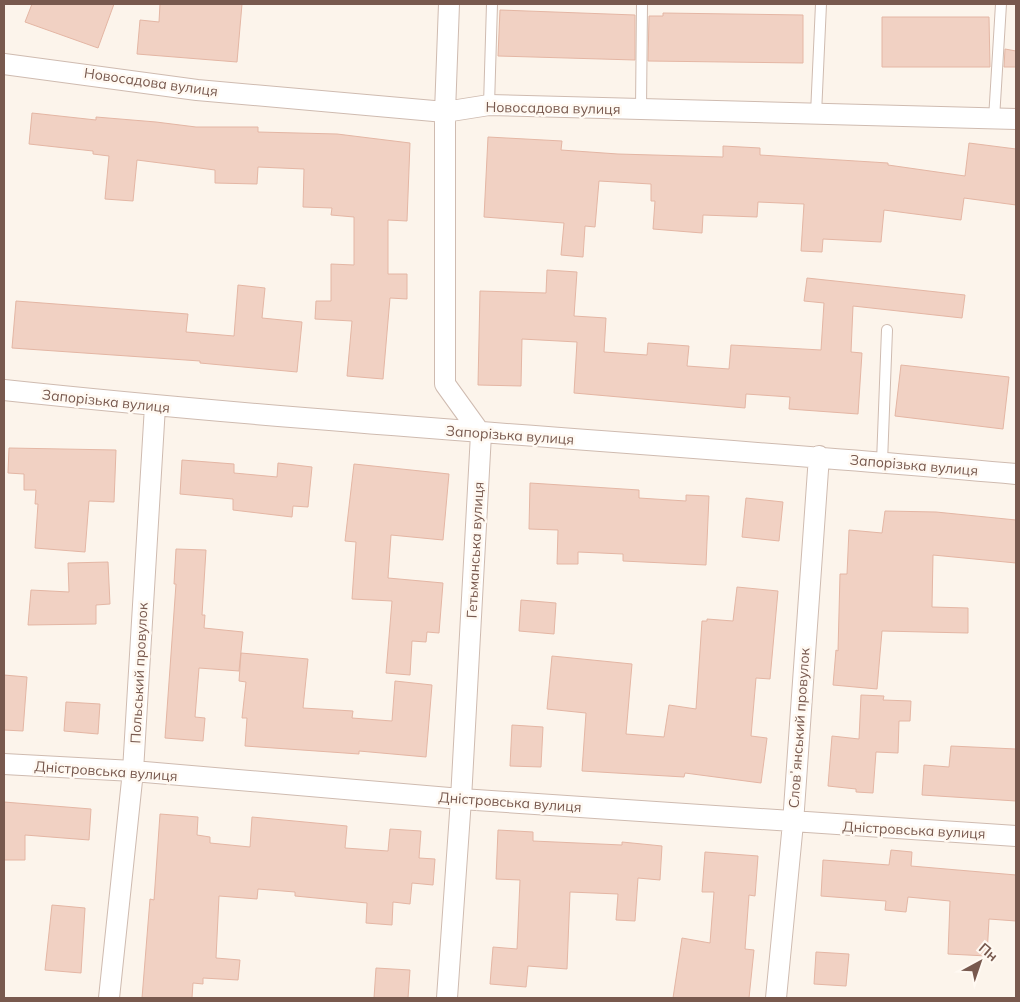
<svg xmlns="http://www.w3.org/2000/svg" width="1020" height="1002" font-family="Mulish,sans-serif">
  <rect width="100%" height="100%" fill="#fcf4eb"/>
  <path fill="#f1d1c3" stroke="#e4b6a4" d="M32 4H114L98 48 25 22Z
    M160 4H242L237 62 137 54 140 20 159 22Z
    M500 10 635 15V60L498 56Z
    M663 13 803 15V63L648 61 649 16H663Z
    M882 17H989L990 67H882Z
    M1005 49 1016 51V67H1004Z
    M32 113 96 120V117L156 122 196 127H258V132L337 134 410 143 407 221 388 220V274H407V299L390 298 383 379 347 376 352 321 315 319 316 301H331V264L354 265V217L331 215 332 208 303 207 304 169 258 167 257 184 215 183V170L137 160 133 201 105 199 109 156 93 154V151L29 144Z
    M488 137 562 141 561 150 618 154 723 157V146L760 148V155L888 163V165L965 176 969 143 1016 149V205L964 198 961 220 884 210 881 242 823 239 822 252 801 251 804 204 758 202 757 217 703 215 702 233 653 229 655 201H651V184L599 181 595 227 585 226 583 257 561 255 564 223 484 217Z
    M547 270 577 272 574 316 606 318 604 352 647 355 648 343 689 346 687 366 729 369 731 345 821 350 824 303 804 301 807 278 965 295 962 318 853 306 851 352 862 353 858 414 789 409 790 397 746 394 745 408 574 393 577 342 522 339 521 386 478 385 480 291 546 293Z
    M238 285 265 288 262 318 302 322 297 372 200 363V361L12 348 16 301 188 314 186 332 234 336Z
    M901 365 1009 377 1003 429 895 416Z
    M9 448 116 450 114 502 89 501 85 552 35 548 38 504H35L36 490H24V474L8 473Z
    M182 460 234 464V473L277 477 278 463 312 467 308 507 293 506 292 517 233 510V499L180 494Z
    M354 464 449 474 443 540 391 535 388 578 443 583 439 633 427 632 426 642 412 641 410 675 386 673 392 601 352 599 356 542 345 541Z
    M530 483 639 490V498L686 501V495L709 496 706 565 623 561V554L578 552V564H557L558 530 529 529Z
    M746 498 783 502 779 541 742 537Z
    M885 511 936 512 1016 520V563L933 555 932 607 968 608V633L882 631 877 689 833 685 836 650 838 651 840 574H847L849 530 882 533Z
    M176 549 206 550 202 615H205L204 628 243 632 239 671 199 668 195 717 205 718 203 741 165 738 176 584H174Z
    M108 562 110 604 96 605V624L28 625 31 590 69 592 68 563Z
    M737 587 778 591 770 679 756 678 751 736 767 738 761 783 685 773 684 777 582 771 586 713 547 709 552 656 632 664 626 734 664 737 669 705 696 709 702 621H707V619L733 621Z
    M521 600 556 603 554 634 519 631Z
    M241 653 308 659 303 708 353 711 352 718 392 721 395 681 432 685 426 757 359 751V754L245 746 247 718H242L246 682 239 681Z
    M4 675 27 677 23 731 4 730Z
    M861 695 884 696 883 700 911 701 910 721H899L898 753 876 752 873 793 856 792V789L828 786 832 736 859 739Z
    M66 702 100 704 98 734 64 731Z
    M512 725 543 727 541 767 510 766Z
    M951 746 1016 749V801L922 795 924 765 949 767Z
    M4 802 91 809 89 840 25 835V860H4Z
    M160 814 198 817 197 835 210 837V843L250 847 252 817 347 826 345 848 388 851 390 829 421 831 419 858 435 859 433 885 412 883 410 904 393 902 392 925 366 923 367 903 295 896V892L258 889 257 899 219 896 216 958 240 960 238 980 203 978V984L193 983 192 998H142L150 899 154 900Z
    M498 830 533 832V841L622 845V842L662 846 660 880 638 878 635 921 616 920 618 894 570 892 567 969 528 966 526 987 490 984 493 947 517 949 520 880 496 879Z
    M891 850 912 852 911 866 1016 875V921L989 919 987 956 948 954 950 901 908 897 906 912 885 910 886 901 821 896 823 860 889 865Z
    M705 852 758 856 755 896 749 895 745 949 754 950 749 998H673L682 938 710 943 714 892H702Z
    M52 905 85 908 81 973 45 970Z
    M816 952 849 954 846 986 814 984Z
    M376 968 410 970 408 998H374Z"/>
  <g fill="none" stroke-linecap="round" stroke-linejoin="round">
    <defs>
      <path id="service" d="M489 105 492 4
        M641 109 642 4
        M816 114 821 4
        M994 119 1001 4
        M882 462 887 330"/>
      <path id="minor" d="M4 64 197 90 445 112 489 105 1016 119
        M4 390C341 426 679 444 1016 474
        M4 764 133 771 461 799 1016 836
        M109 998 133 771 155 406
        M447 998 461 799 481 434 445 384V112L449 4
        M776 998 793 823 819 456"/>
    </defs>
    <use href="#service" stroke="#cfbbb0" stroke-width="12"/>
    <use href="#minor" stroke="#cfbbb0" stroke-width="22"/>
    <use href="#service" stroke="#fff" stroke-width="10"/>
    <use href="#minor" stroke="#fff" stroke-width="20"/>
  </g>
  <g text-anchor="middle" stroke-width="5" stroke-linejoin="round" paint-order="stroke">
    <g font-size="14" fill="#78594e" stroke="#fff9f2">
      <text transform="translate(151 82) rotate(8)" y="5">Новосадова вулиця</text>
      <text transform="translate(553 108) rotate(1)" y="5">Новосадова вулиця</text>
      <text transform="translate(106 401) rotate(6)" y="5">Запорізька вулиця</text>
      <text transform="translate(510 435) rotate(4)" y="5">Запорізька вулиця</text>
      <text transform="translate(914 465) rotate(5)" y="5">Запорізька вулиця</text>
      <text transform="translate(475 550) rotate(-87)" y="5">Гетьманська вулиця</text>
      <text transform="translate(139 673) rotate(-87)" y="5">Польський провулок</text>
      <text transform="translate(799 728) rotate(-86)" y="5">Словʼянський провулок</text>
      <text transform="translate(106 771) rotate(4)" y="5">Дністровська вулиця</text>
      <text transform="translate(510 802) rotate(4)" y="5">Дністровська вулиця</text>
      <text transform="translate(914 830) rotate(3)" y="5">Дністровська вулиця</text>
    </g>
  </g>
  <rect width="1020" height="1002" fill="none" stroke="#78594e" stroke-width="10"/>
  <g transform="translate(980 962) rotate(40)" stroke="#fff9f2" stroke-width="4" paint-order="stroke">
  <path d="M0-4L9 19L0 12L-9 19Z" fill="#78594e"/>
  <text y="-8" font-size="14" font-weight="bold" text-anchor="middle" fill="#78594e">Пн</text>
  </g>
</svg>
